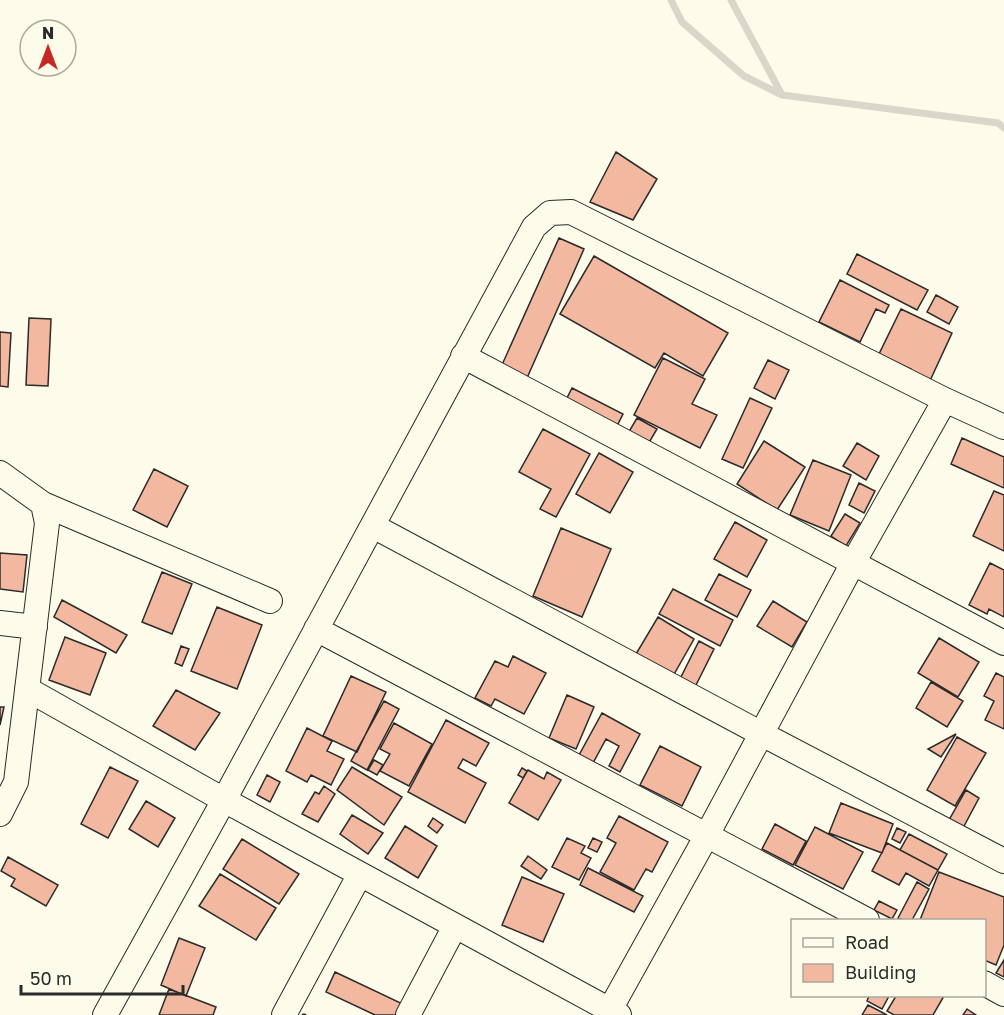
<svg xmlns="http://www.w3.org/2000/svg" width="1004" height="1015" font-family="'Golos Text',sans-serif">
  <rect width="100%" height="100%" fill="#fdfbea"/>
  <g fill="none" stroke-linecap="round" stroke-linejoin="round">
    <path stroke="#d8d7c9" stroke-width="7" d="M671 0 682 22 744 76 782 95
      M731 0 782 95 998 123 1004 128"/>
  </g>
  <path fill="#f2b8a0" stroke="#2b2b2b" stroke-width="1.5" d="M616 152 657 179 633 220 590 202Z
    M559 238 584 249 527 378 501 367Z
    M857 254 928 290 917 310 847 274Z
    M594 256 728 333 703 376 664 353 655 368 560 314Z
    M840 280 889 305 885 313 876 309 860 342 819 322Z
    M936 295 958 307 949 324 927 312Z
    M901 309 952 333 928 385 908 375 911 369 879 354Z
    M29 318 51 319 48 386 26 385Z
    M0 332 11 333 8 387 0 386Z
    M663 358 705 379 692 404 717 415 700 448 634 415Z
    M768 360 789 370 775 399 754 388Z
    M572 388 623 414 617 426 566 400Z
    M750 398 772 408 743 468 722 459Z
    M637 418 657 429 647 446 627 435Z
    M543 429 590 454 556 517 540 509 551 489 519 472Z
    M962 438 1004 457V488L951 464Z
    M764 441 805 467 777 510 737 484Z
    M857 443 879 456 866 480 843 466Z
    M599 453 633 472 610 513 576 494Z
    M813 460 851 475 829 531 790 515Z
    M154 469 188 486 167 527 133 510Z
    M859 483 875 491 864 513 849 505Z
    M994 491 1004 495V551L973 536Z
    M845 514 860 523 846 546 831 536Z
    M735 522 767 540 747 577 714 559Z
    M561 528 611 549 582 617 533 596Z
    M0 553 27 555 23 592 0 589Z
    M990 563 1004 570V617L989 609 987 614 969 605Z
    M162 572 192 584 172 634 142 622Z
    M719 574 751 590 737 617 705 600Z
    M673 589 733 620 720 646 659 614Z
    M62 600 127 635 116 653 54 617Z
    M773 601 807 622 792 647 757 626Z
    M217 607 262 625 237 689 191 671Z
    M658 617 694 639 673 676 636 654Z
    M65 637 106 653 90 695 49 680Z
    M939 638 979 662 958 697 918 673Z
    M699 641 714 649 694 689 679 681Z
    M181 646 189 649 182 666 175 663Z
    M513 656 546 673 524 714 495 699 491 706 475 698 495 661 508 667Z
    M996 673 1004 677V729L985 720 994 701 984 696Z
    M351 676 386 692 357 752 323 736Z
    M931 682 963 701 947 727 916 708Z
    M176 690 220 713 195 750 153 726Z
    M567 695 594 707 576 749 549 738Z
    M384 701 399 709 367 770 351 761Z
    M0 707H4L0 725Z
    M602 713 640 734 620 772 609 766 619 746 606 739 592 765 578 757Z
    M446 720 489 743 476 766 463 759 458 768 486 783 465 823 408 792Z
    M394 723 432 744 409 786 380 771 390 754 380 749Z
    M307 728 332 741 327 751 344 759 331 785 311 775 307 782 286 771Z
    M956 734 941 757 928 749Z
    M957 737 986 753 955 806 927 790Z
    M660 746 701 767 682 806 640 785Z
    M374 760 383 765 377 775 368 770Z
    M110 767 138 781 108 838 81 824Z
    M352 767 402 797 384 825 337 790Z
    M522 768 527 771 523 778 518 775Z
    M528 770 544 779 547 772 561 780 538 820 509 803Z
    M267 775 280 782 270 802 257 795Z
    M324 786 335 794 318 822 302 814 315 792 319 794Z
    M966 790 979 798 963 828 949 820Z
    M146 801 175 818 158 847 129 829Z
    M841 803 893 824 882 853 829 833Z
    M352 815 383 833 368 854 340 834Z
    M619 816 668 842 652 872 646 869 634 890 600 872 616 843 607 838Z
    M433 818 443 825 437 833 428 826Z
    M775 824 806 841 793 865 762 849Z
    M405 826 437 846 418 878 385 858Z
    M815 827 863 852 843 889 795 865Z
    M897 828 906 832 900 843 892 839Z
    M909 834 947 854 938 870 900 850Z
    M567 838 585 846 581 853 591 858 579 880 552 867Z
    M593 838 602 842 597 852 588 848Z
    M242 839 299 874 279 904 223 869Z
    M887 843 938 870 929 886 906 873 899 885 872 871Z
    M528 856 547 870 541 879 521 866Z
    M8 857 58 885 46 906 11 886 15 879 1 871Z
    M588 868 643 896 634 912 580 885Z
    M939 872 1004 897V945L996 965 984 960V920H920Z
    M220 874 276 908 256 940 199 906Z
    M522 877 564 894 543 942 502 925Z
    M917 882 929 889 912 920H903L898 918Z
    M879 901 897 910 892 919 874 910Z
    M179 938 205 948 186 996 161 985Z
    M1004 960V977L996 973Z
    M335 972 407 1006 403 1015H375L326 992Z
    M169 989 216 1007 213 1015H159Z
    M869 996H889L882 1009 867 1001Z
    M896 996H944L933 1015H894L887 1011Z
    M868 1005 887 1015H862Z
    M967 1009 976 1015H963Z"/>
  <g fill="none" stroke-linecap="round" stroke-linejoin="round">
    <defs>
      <path id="minor" d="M463 356 1004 643
        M0 473 43 504 270 601
        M373 526 760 733 1004 861
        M0 623 35 627
        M316 629 867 920
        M27 689 224 800 619 1015
        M0 814 16 782 47 523 43 504
        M984 983 1004 994
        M105 1015 224 800 534 227 550 213 571 212 945 400 1004 427
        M284 1015 360 874
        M408 1015 455 926
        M607 1015 707 835 853 563 945 400"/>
    </defs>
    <use href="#minor" stroke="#2b2b2b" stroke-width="26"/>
    <use href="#minor" stroke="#fdfbea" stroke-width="24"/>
    <path stroke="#2b2b2b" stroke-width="3" d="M303 1015H305"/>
  </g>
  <rect x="791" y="919" width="195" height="78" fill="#fdfbea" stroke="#a9a89e" stroke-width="1.5"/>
  <rect x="803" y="938" width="30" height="9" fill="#fdfbea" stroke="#a9a89e" stroke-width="1.5"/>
  <text x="845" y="949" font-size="18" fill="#2b2b2b">Road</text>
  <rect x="803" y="964" width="30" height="18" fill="#f2b8a0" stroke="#a9a89e" stroke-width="1.5"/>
  <text x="845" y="979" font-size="18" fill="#2b2b2b">Building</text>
  <g transform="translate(48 48)"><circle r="28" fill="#fdfbea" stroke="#a9a89e" stroke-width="1.5"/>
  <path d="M0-4.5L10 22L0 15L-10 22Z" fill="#c62828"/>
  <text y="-9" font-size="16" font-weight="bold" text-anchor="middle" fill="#2b2b2b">N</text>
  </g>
  <path d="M21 985v9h162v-9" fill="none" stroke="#2b2b2b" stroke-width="3"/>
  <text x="30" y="985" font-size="18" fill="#2b2b2b" stroke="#fdfbea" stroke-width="4.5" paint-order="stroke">50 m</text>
</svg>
